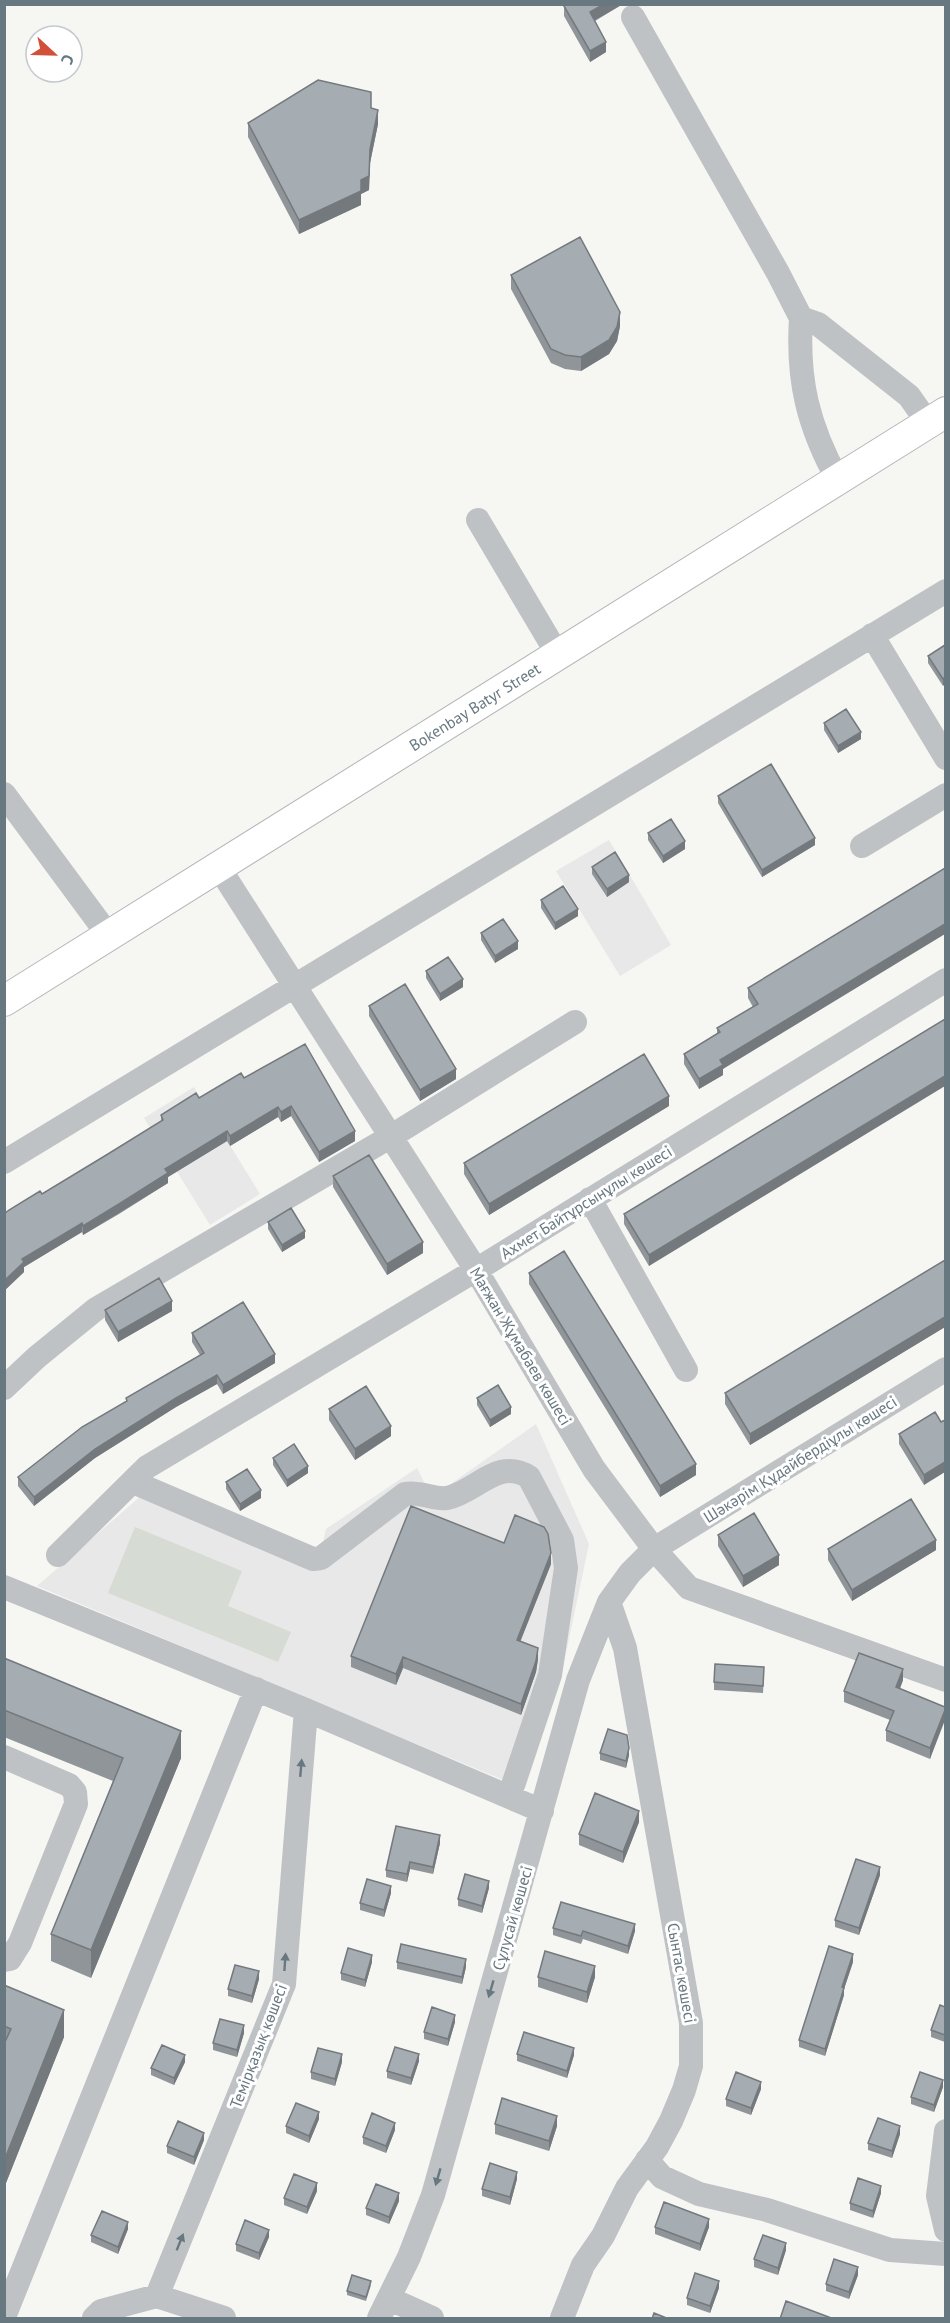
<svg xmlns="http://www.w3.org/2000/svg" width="950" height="2323" font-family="'PT Sans',sans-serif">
  <rect width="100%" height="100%" fill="#f6f6f3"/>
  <path fill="#e7e8e7" d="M609 840 671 945 620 976 556 871Z
    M194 1087 260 1194 210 1225 144 1118Z
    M536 1424 589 1544 562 1672 525 1789 37 1586 156 1483 321 1551 326 1529 417 1468 426 1486 445 1488Z"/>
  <path fill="#d6dbd3" d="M135 1527 242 1571 228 1606 291 1632 278 1662 108 1593Z"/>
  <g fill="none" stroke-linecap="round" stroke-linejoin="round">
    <defs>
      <g id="major">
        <path id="s1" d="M4 1001 946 412"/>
      </g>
    </defs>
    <use href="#major" stroke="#b2b6b9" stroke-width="32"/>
    <path stroke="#bec2c5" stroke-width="24" d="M633 17 778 273 801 318 818 324 909 396 928 423
      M801 318C797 380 808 426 838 480
      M478 520 558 655
      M872 635 946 758
      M4 794 109 936
      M862 846 946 795
      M218 866 476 1270 594 1469 654 1549 689 1588 946 1680
      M4 1162 946 591
      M590 1199 686 1370
      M4 1388 37 1357 96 1309 390 1137 575 1022
      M133 1482 313 1559 321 1558 405 1494C421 1491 433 1500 447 1498 476 1492 498 1457 529 1477L562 1540 566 1568 550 1675 509 1797
      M58 1555 147 1467 476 1270 946 980
      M4 1587 306 1710 542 1811
      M4 1757 69 1785 75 1792 76 1804 20 1943 10 1959 4 1960
      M946 2131 938 2196 946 2230
      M647 2160 662 2177 699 2194 767 2210 890 2250 946 2254
      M157 2296 284 1984 306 1710
      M390 2299 432 2318
      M4 2317 256 1689
      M94 2318 101 2311 157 2296 224 2318
      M379 2318 409 2257 433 2195 578 1680 609 1602 630 1573 654 1549 946 1369
      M562 2318 583 2265 603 2236 627 2188 657 2147 671 2121 684 2090 691 2066V2023L625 1648 609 1602"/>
    <use href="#major" stroke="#fff" stroke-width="30"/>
  </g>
  <path fill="#8f9599" d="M566 4H623L595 21 606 52 590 62 564 16V6Z
    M371 108 378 124 370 163 369 190 361 194V205L299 234 248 137V123Z
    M511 275 620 326 617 341 609 354 581 371 565 369 551 363 511 289Z
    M945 645 943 686 928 663V656Z
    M824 723 861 739 838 753 824 730Z
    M718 796 815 845 762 877 718 803Z
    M648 833 685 849 663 863 648 840Z
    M592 867 629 882 607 897 592 874Z
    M945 868 723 1069V1075L699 1089 684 1064V1054L717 1034V1028L753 1007 748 998V988Z
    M541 900 578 916 555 930 541 908Z
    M481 933 518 949 495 963 481 940Z
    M426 971 463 987 440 1001 426 978Z
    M369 1006 456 1079 420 1101 369 1016Z
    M945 1019 649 1266 624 1224V1214Z
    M244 1078 355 1141 319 1162 291 1116 281 1122 278 1117 230 1146 227 1141 168 1177V1183L119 1214 83 1235 82 1232 24 1267V1272L4 1291V1214L42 1194 161 1121V1115Z
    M669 1106 489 1215 464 1174V1163Z
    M333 1176 423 1253 387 1275 333 1187Z
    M268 1222 305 1238 282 1252 268 1229Z
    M945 1260V1327L750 1445 725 1404V1393Z
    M529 1273 696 1475 660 1497 529 1284Z
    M105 1310 172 1311 118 1342 105 1320Z
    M192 1333 275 1363 223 1394 217 1384 176 1407 95 1458 34 1506 18 1486V1477L126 1401V1398L200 1355 192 1342Z
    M477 1398 511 1414 490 1427 477 1405Z
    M329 1409 391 1436 355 1460 329 1420Z
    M941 1422 924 1485 899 1444V1434Z
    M273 1458 308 1473 287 1487 273 1465Z
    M226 1482 261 1498 240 1511 226 1489Z
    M718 1535 779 1565 743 1587 718 1546Z
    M504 1543 551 1564 520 1641 538 1659 536 1672 521 1715 403 1668 396 1685 351 1667V1656Z
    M828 1549 936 1550 852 1601 828 1560Z
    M4 1658 181 1758 91 1978 51 1961V1934L113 1781 4 1737Z
    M764 1675 763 1693 714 1690V1682Z
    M903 1680 900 1689 945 1707 930 1759 886 1741V1730L890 1720 844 1702V1691Z
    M600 1753 629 1755 626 1768 600 1760Z
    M639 1822 623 1863 579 1845V1834Z
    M440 1843 433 1874 410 1869 407 1882 386 1877V1870Z
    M880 1875 859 1935 835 1927V1920Z
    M489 1888 482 1913 458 1906V1899Z
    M391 1893 384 1917 360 1910V1903Z
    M553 1928 635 1931 628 1954 583 1939 581 1944 553 1935Z
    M372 1962 365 1987 341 1980V1973Z
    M397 1962 466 1967 462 1984 397 1969Z
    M853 1962 844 1989V1995L825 2056 799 2047V2040Z
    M538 1977H595L587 2003 538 1987Z
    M259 1979 252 2003 228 1996V1989Z
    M4 1985 64 2037 4 2188Z
    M945 2007V2042L931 2037V2030Z
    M455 2022 448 2046 424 2039V2032Z
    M244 2033 237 2057 213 2050V2043Z
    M517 2054 574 2055 567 2078 517 2061Z
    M419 2061 411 2085 387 2078V2071Z
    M185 2062 174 2085 151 2075V2068Z
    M342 2062 335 2086 311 2079V2072Z
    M943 2087 934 2112 911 2104V2097Z
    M761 2089 751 2115 726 2106V2099Z
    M319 2119 309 2143 286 2133V2126Z
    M495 2124 557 2126 549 2151 495 2134Z
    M395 2130 386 2153 363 2144V2137Z
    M900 2134 892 2158 868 2150V2143Z
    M204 2140 194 2165 167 2153V2146Z
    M517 2179 510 2205 482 2196V2189Z
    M317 2191 307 2214 284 2205V2198Z
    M881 2193 873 2218 850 2210V2203Z
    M399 2201 389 2224 366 2215V2208Z
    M655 2227H709L700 2251 655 2234Z
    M128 2229 118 2254 91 2242V2235Z
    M269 2237 259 2260 236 2251V2244Z
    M786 2250 778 2275 754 2267V2259Z
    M858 2275 849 2299 826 2291V2284Z
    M371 2285 366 2301 347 2295V2291Z
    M719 2288 710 2313 687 2305V2298Z"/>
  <path fill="#74797d" d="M604 4H623L590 23V12Z
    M606 42V52L590 62V51Z
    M378 110V124L370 163 369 190 361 194V205L299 234V220L361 180 370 149Z
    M620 312V326L617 341 609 354 581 371V357Z
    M945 677V684L943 686V679Z
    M861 732V739L838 753V746Z
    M815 838V845L762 877V870Z
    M685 841V849L663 863V856Z
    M629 875V882L607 897V889Z
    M578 909V916L555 930V923Z
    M945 924V934L723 1069V1075L699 1089V1079L720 1060Z
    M518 941V949L495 963V956Z
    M463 979V987L440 1001V994Z
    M456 1069V1079L420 1101V1090Z
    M945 1076V1086L649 1266V1255Z
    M669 1096V1106L489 1215V1204Z
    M291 1106V1116L281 1122V1112Z
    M278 1107V1117L230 1146V1136Z
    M227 1131V1141L168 1177V1183L83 1235V1226L165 1169Z
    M355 1131V1141L319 1162V1152Z
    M82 1223V1232L24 1267V1272L4 1291V1281L22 1259Z
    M305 1231V1238L282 1252V1245Z
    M423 1242V1253L387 1275V1264Z
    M172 1301V1311L118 1342V1332Z
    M945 1317V1327L750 1445V1434Z
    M275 1354V1363L223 1394V1385Z
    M217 1375V1384L176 1407 95 1458 34 1506V1497L95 1449 176 1398Z
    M511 1407V1414L490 1427V1420Z
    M391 1426V1436L355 1460V1449Z
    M945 1462V1472L924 1485V1475Z
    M696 1464V1475L660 1497V1486Z
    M308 1466V1473L287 1487V1480Z
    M261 1490V1498L240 1511V1504Z
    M936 1540V1550L852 1601V1590Z
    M551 1553V1564L517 1650V1640Z
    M779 1555V1565L743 1587V1576Z
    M538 1648V1659L536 1672 521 1715V1704Z
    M403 1657V1668L396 1685V1674Z
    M903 1669V1680L896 1698V1687Z
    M945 1710V1720L930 1759V1748Z
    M181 1731V1758L91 1978V1950Z
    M629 1748V1755L626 1768V1761Z
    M639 1811V1822L623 1863V1852Z
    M440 1835V1843L433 1874V1867Z
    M410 1862V1869L407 1882V1874Z
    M880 1867V1875L859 1935V1928Z
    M489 1881V1888L482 1913V1906Z
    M391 1886V1893L384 1917V1910Z
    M635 1924V1931L628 1954V1946Z
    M853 1954V1962L844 1989V1995L825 2056V2049L842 1987Z
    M372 1955V1962L365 1987V1980Z
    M466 1959V1967L462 1984V1977Z
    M595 1966V1977L587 2003V1992Z
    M259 1971V1979L252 2003V1996Z
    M64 2010V2037L4 2188V2161Z
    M455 2015V2022L448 2046V2039Z
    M244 2025V2033L237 2057V2050Z
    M574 2048V2055L567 2078V2071Z
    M342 2054V2062L335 2086V2079Z
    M419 2054V2061L411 2085V2078Z
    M185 2055V2062L174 2085V2078Z
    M943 2080V2087L934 2112V2105Z
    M761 2082V2089L751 2115V2108Z
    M319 2112V2119L309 2143V2136Z
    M557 2116V2126L549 2151V2141Z
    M395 2123V2130L386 2153V2146Z
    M900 2126V2134L892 2158V2151Z
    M204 2133V2140L194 2165V2157Z
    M517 2172V2179L510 2205V2197Z
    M317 2183V2191L307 2214V2207Z
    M881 2186V2193L873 2218V2211Z
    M399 2193V2201L389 2224V2217Z
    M709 2219V2227L700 2251V2244Z
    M128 2222V2229L118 2254V2247Z
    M269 2230V2237L259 2260V2253Z
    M786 2243V2250L778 2275V2268Z
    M858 2267V2275L849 2299V2292Z
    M719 2281V2288L710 2313V2306Z"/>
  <path fill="#a6adb2" stroke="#74797d" stroke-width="1.5" d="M566 4H604L590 12 606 42 590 51 564 6Z
    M318 80 371 92V108L378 110 370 149 369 176 361 180V191L299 220 248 123Z
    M580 237 620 312 617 327 609 340 581 357 565 355 551 349 511 275Z
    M945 645V677L943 679 928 656Z
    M846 709 861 732 838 746 824 723Z
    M771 764 815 838 762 870 718 796Z
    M671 819 685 841 663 856 648 833Z
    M615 852 629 875 607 889 592 867Z
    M945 868V924L720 1060 723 1065 699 1079 684 1054 720 1032 717 1028 758 1004 748 988Z
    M563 886 578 909 555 923 541 900Z
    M503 919 518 941 495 956 481 933Z
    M448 957 463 979 440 994 426 971Z
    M405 984 456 1069 420 1090 369 1006Z
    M945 1019V1076L649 1255 624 1214Z
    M305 1044 355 1131 319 1152 291 1106 281 1112 278 1107 230 1136 227 1131 165 1169 168 1173 119 1204 83 1226 82 1223 22 1259 24 1262 4 1281V1214L9 1210 40 1191 42 1194 108 1154 163 1120 161 1115 196 1093 199 1098 241 1073 244 1078Z
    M644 1054 669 1096 489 1204 464 1163Z
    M369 1155 423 1242 387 1264 333 1176Z
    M291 1208 305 1231 282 1245 268 1222Z
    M564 1251 696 1464 660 1486 529 1273Z
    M945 1260V1317L750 1434 725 1393Z
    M159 1278 172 1301 118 1332 105 1310Z
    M243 1302 275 1354 223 1385 217 1375 176 1398 95 1449 34 1497 18 1477 82 1427 127 1401 126 1398 204 1353 192 1333Z
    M498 1385 511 1407 490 1420 477 1398Z
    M366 1386 391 1426 355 1449 329 1409Z
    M935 1412 941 1422 945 1420V1462L924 1475 899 1434Z
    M294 1444 308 1466 287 1480 273 1458Z
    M247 1469 261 1490 240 1504 226 1482Z
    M911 1499 936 1540 852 1590 828 1549Z
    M411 1506 504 1543 515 1515 544 1527 548 1534 551 1553 517 1640 538 1648 536 1661 521 1704 403 1657 396 1674 351 1656Z
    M754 1513 779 1555 743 1576 718 1535Z
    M859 1653 903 1669 896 1687 945 1707V1710L930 1748 886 1730 894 1711 844 1691Z
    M4 1658 181 1731 91 1950 51 1934 123 1758 4 1710Z
    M715 1664 764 1667 763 1686 714 1682Z
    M608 1729 627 1735 629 1748 626 1761 600 1753Z
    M595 1793 639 1811 623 1852 579 1834Z
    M396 1826 440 1835 433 1867 410 1862 407 1874 386 1870Z
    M856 1859 880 1867 859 1928 835 1920Z
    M465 1874 489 1881 482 1906 458 1899Z
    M367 1879 391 1886 384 1910 360 1903Z
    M561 1902 635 1924 628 1946 583 1931 581 1936 553 1928Z
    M401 1944 466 1959 462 1977 397 1962Z
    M829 1946 853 1954 842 1987 844 1988 825 2049 799 2040Z
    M348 1948 372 1955 365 1980 341 1973Z
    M545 1951 595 1966 587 1992 538 1977Z
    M235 1965 259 1971 252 1996 228 1989Z
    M4 1985 64 2010 4 2161V2044L11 2029 4 2026Z
    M940 2005 945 2007V2035L931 2030Z
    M432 2007 455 2015 448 2039 424 2032Z
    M220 2019 244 2025 237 2050 213 2043Z
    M524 2032 574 2048 567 2071 517 2054Z
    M162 2045 185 2055 174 2078 151 2068Z
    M395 2047 419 2054 411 2078 387 2071Z
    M318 2048 342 2054 335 2079 311 2072Z
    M736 2072 761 2082 751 2108 726 2099Z
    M920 2072 943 2080 934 2105 911 2097Z
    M502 2098 557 2116 549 2141 495 2124Z
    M296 2103 319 2112 309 2136 286 2126Z
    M372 2113 395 2123 386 2146 363 2137Z
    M878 2118 900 2126 892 2151 868 2143Z
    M178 2121 204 2133 194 2157 167 2146Z
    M490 2163 517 2172 510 2197 482 2189Z
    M294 2174 317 2183 307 2207 284 2198Z
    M858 2178 881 2186 873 2211 850 2203Z
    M376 2184 399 2193 389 2217 366 2208Z
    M664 2202 709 2219 700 2244 655 2227Z
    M102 2211 128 2222 118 2247 91 2235Z
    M245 2220 269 2230 259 2253 236 2244Z
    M763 2235 786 2243 778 2268 754 2259Z
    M834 2259 858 2267 849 2292 826 2284Z
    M695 2273 719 2281 710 2306 687 2298Z
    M352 2275 371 2281 366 2297 347 2291Z
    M786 2301 834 2319H780Z
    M654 2313 669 2319H652Z"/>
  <defs><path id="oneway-solid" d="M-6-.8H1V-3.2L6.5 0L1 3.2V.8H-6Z" transform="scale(1.5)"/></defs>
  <g fill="#687881">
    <use href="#oneway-solid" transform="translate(301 1768) rotate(-85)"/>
    <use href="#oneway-solid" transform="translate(285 1962) rotate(-86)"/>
    <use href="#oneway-solid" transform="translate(491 1989) rotate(106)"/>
    <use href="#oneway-solid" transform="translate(438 2177) rotate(106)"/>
    <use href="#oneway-solid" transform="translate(180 2242) rotate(-68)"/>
  </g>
  <g text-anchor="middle" stroke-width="6" stroke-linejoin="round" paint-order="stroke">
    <g font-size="16" fill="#687881" stroke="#fff">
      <text dy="6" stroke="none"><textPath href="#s1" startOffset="555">Bokenbay Batyr Street</textPath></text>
      <text transform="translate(586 1202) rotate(-32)" y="6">Ахмет Байтұрсынұлы көшесі</text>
      <text transform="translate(521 1346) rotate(59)" y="6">Мағжан Жұмабаев көшесі</text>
      <text transform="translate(800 1459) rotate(-32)" y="6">Шәкәрім Құдайбердіұлы көшесі</text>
      <text transform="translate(512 1918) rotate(-74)" y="6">Сұлусай көшесі</text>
      <text transform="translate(682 1973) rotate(80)" y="6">Сынтас көшесі</text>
      <text transform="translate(258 2046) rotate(-69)" y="6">Темірқазық көшесі</text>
    </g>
  </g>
  <rect width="950" height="2323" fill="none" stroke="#687881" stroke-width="12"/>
  <g transform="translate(54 54) rotate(112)"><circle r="28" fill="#ffffff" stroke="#c3c9cd" stroke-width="1.5"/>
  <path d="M0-4.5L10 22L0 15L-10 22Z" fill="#d24f38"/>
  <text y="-9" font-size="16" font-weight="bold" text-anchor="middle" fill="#687881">С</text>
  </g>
</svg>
